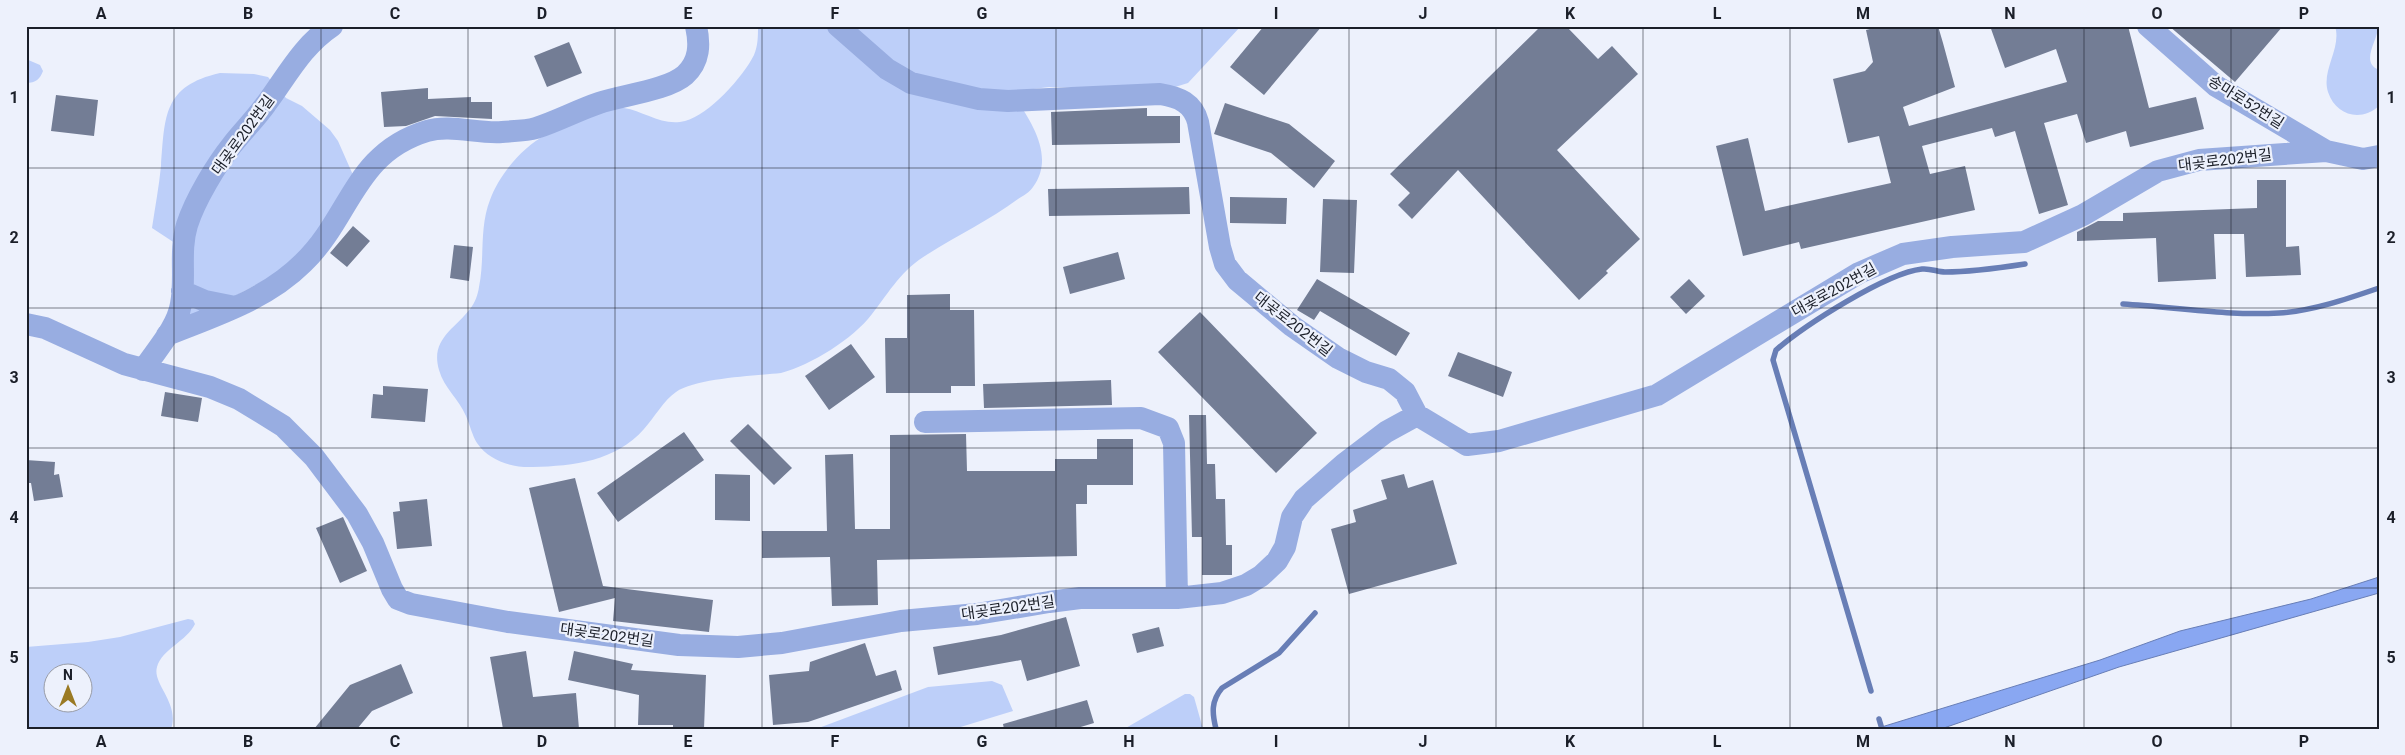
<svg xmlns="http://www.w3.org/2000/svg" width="2405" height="755" font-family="Roboto,'Noto Sans KR',sans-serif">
  <rect width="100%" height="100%" fill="#edf1fc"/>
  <path fill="#bdcff9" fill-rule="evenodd" d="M758 26H1241L1188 83 1175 87H1049L1025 90 1015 97C1032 123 1055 157 1033 187 1030 192 1023 196 1018 199 990 220 958 235 928 254 902 269 890 291 872 314 853 339 811 365 781 373 754 376 697 378 676 392 664 400 654 418 644 429 616 461 574 466 533 467 513 468 489 461 477 443 472 435 470 425 466 416 459 399 444 388 439 370 430 339 455 329 470 309 475 303 478 294 479 287 485 258 479 228 490 200 499 175 522 147 546 135 557 129 570 125 582 120 595 114 608 107 624 108 644 111 663 127 685 121 709 115 743 77 754 55 758 46 758 36 758 26Z
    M2335 26H2378C2379 39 2359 62 2379 70V106C2361 122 2336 116 2328 92 2321 70 2342 48 2335 26Z
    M26 59 40 65 43 71C40 79 36 83 26 83Z
    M220 73 254 74 268 77 286 98 302 106 330 130 338 141 353 175 297 263 182 324 187 251 152 228C155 207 159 187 161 166 165 116 163 86 220 73Z
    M188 619 193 620 195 624C187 641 162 649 157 667 152 684 180 703 171 729H26V647L88 642 120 637ZM82 672V702H52V672Z
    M992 681 1002 685 1013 711 954 729H816L928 687Z
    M1185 694H1190L1194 697 1203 729H1124Z"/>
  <path fill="#89a7f2" stroke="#687eb6" d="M2379 577V593L2119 667 1941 729H1875L2100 660 2180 631 2311 599Z"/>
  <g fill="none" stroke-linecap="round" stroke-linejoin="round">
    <path stroke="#687eb6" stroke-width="5.5" d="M2123 304C2174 307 2228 316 2279 313 2312 311 2347 299 2379 288
      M1871 691 1773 360 1776 350C1805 325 1886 273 1922 269 1930 268 1938 272 1945 272 1972 272 1999 268 2025 264
      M1879 719 1882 729
      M1216 729C1212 713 1211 701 1222 688L1279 653 1315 613"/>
  </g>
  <path fill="#737d95" d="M1264 26H1322L1264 95 1230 67Z
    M1541 26H1566L1598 59 1612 46 1638 74 1557 150 1640 239 1606 271 1608 273 1579 300 1458 170 1412 219 1398 205 1410 193 1390 174Z
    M1882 26H1938L1943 43 1955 87 1903 107 1909 126 2067 82 2056 49 2005 68 1990 26H2128L2149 108 2196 97 2204 129 2130 147 2126 131 2086 143 2077 114 2044 123 2068 205 2039 214 2015 131 1995 137 1992 128 1922 146 1930 174 1965 166 1975 210 1801 249 1799 242 1743 256 1716 146 1748 138 1765 211 1891 183 1879 136 1848 143 1833 79 1865 71 1873 62 1866 30Z
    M2169 26H2283L2235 82Z
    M569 42 582 73 547 87 534 56Z
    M428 88V99L471 97V102H492V119L435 116 406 126 384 127 381 92Z
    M56 95 98 100 94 136 51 131Z
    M1225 103 1289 124 1335 161 1314 188 1271 153 1214 134Z
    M1147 108V116H1180V143L1052 145 1051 112Z
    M2257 180H2286V247L2299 246 2301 275 2246 277 2244 234H2214L2216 279 2158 282 2156 238 2077 241V232L2098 221H2123V213L2257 208Z
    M1189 187 1190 214 1049 216 1048 189Z
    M1230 197 1287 198 1286 224 1230 223Z
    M1323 199 1357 200 1354 273 1320 272Z
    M353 226 370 241 347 267 330 253Z
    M454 245 473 247 469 281 450 278Z
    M1118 252 1125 279 1070 294 1063 267Z
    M1317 279 1410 333 1396 356 1320 311 1314 320 1297 310Z
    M1689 279 1705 296 1686 314 1670 297Z
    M950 294V310H974L975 386H951V393H886L885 338H907V295Z
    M1200 312 1317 433 1276 473 1158 352Z
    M851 344 875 377 829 410 805 376Z
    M1458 352 1512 372 1503 397 1448 376Z
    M1111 380 1112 405 984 408 983 384Z
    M383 386 428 389 425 422 371 418 373 394 383 395Z
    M165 392 202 398 198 422 161 416Z
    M1189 415H1206L1207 464H1215L1216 499H1225L1226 545H1232V575H1202V537H1192Z
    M748 424 792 468 774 485 730 441Z
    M684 432 704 460 618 522 597 493Z
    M966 434 967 471H1055V459H1097V439H1133V485H1087V504H1076L1077 556 877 560 878 605 832 606 830 557 762 558V531H827L825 455 853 454 855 529H890V435Z
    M26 460 55 462 54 475 59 474 63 497 34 501 31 483H26Z
    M715 474 750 475V521L715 520Z
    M1404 474 1408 488 1433 480 1457 564 1349 594 1331 529 1356 522 1353 510 1387 499 1381 480Z
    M575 478 603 586 713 600 709 632 613 621 615 598 559 612 529 488Z
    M427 499 432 546 397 549 393 512 400 511 399 502Z
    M343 517 367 571 340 583 316 528Z
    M1066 617 1080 666 1027 681 1021 660 938 675 933 647 1001 635Z
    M1159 627 1164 646 1137 653 1132 634Z
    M865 643 876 676 896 670 902 690 808 722 773 725 769 675 809 671 810 662Z
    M526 651 533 697 576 693 579 729H503L490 657Z
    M574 651 633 664 631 670 706 675 704 729H673V725H638L639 695 568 680Z
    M401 664 413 693 372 711 357 729H314L350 685Z
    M1087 700 1094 723 1074 729H1004L1003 724Z"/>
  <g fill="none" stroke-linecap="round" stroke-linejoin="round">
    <path stroke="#98ade1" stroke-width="22" d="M838 26 887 69 911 83 979 99 1008 101 1160 94C1179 97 1193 103 1198 122L1220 247 1225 264 1237 280 1292 326 1338 358 1366 372 1389 379 1405 392 1417 415
      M2148 26 2216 86 2326 151 2363 159 2379 156
      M182 291 205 301 235 307
      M26 324 45 328 124 364 210 387 239 399 283 426 314 457 357 514 373 543 392 589 398 599 411 604 508 622 679 645 738 647 782 643 901 621 977 614 1049 602 1080 598H1177L1222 593 1246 585 1261 576 1277 561 1285 547 1292 517 1304 499 1344 464 1386 432 1417 415 1467 445 1499 441 1657 395 1859 273 1903 254 1952 247 2024 242 2083 215 2158 171 2199 160 2326 151
      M167 335C214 316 266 300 303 263 351 217 354 153 427 131 450 124 478 134 502 132 513 131 526 131 536 128 558 121 578 110 599 103 623 95 668 90 685 75 700 61 700 44 696 26
      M143 370C156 350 177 328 181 304 186 278 179 251 187 225 195 200 216 165 232 145 243 131 256 118 266 104 287 76 302 46 332 26
      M925 422 1141 418 1168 428 1174 443 1177 598"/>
  </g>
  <path fill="none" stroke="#1b1f29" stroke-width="1" stroke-opacity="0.55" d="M174 26V729M321 26V729M468 26V729M615 26V729M762 26V729M909 26V729M1056 26V729M1202 26V729M1349 26V729M1496 26V729M1643 26V729M1790 26V729M1937 26V729M2084 26V729M2231 26V729M26 168H2379M26 308H2379M26 448H2379M26 588H2379"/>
  <g text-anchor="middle" stroke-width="4.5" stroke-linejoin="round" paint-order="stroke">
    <g font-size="15" fill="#1b1f29" stroke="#edf1fc">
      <text transform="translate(2246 102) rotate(32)" y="5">송마로52번길</text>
      <text transform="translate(243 135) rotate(-54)" y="5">대곶로202번길</text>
      <text transform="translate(2225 160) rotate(-7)" y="5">대곶로202번길</text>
      <text transform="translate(1834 290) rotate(-29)" y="5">대곶로202번길</text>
      <text transform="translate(1293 324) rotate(38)" y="5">대곶로202번길</text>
      <text transform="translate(1008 608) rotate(-8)" y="5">대곶로202번길</text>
      <text transform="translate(607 635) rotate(8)" y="5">대곶로202번길</text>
    </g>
  </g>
  <rect width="2405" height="755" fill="none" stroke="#edf1fc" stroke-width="55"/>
  <g transform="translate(68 688)"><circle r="24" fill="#edf1fc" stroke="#999da8"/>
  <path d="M0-4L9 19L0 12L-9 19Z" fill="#9a7a24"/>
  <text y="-8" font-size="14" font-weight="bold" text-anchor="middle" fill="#1b1f29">N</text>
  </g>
  <rect x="28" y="28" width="2350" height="700" fill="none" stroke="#1b1f29" stroke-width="2"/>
  <g font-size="16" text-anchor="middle" font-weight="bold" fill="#1b1f29">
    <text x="101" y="19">A</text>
    <text x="248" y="19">B</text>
    <text x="395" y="19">C</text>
    <text x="542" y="19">D</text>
    <text x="688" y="19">E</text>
    <text x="835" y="19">F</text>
    <text x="982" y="19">G</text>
    <text x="1129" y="19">H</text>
    <text x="1276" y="19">I</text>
    <text x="1423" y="19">J</text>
    <text x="1570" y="19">K</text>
    <text x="1717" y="19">L</text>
    <text x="1863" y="19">M</text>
    <text x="2010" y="19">N</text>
    <text x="2157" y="19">O</text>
    <text x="2304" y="19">P</text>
    <text x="14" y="103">1</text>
    <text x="2391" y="103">1</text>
    <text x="14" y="243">2</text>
    <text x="2391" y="243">2</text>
    <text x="14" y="383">3</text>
    <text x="2391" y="383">3</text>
    <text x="14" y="523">4</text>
    <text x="2391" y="523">4</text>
    <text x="14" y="663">5</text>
    <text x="2391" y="663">5</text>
    <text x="101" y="747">A</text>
    <text x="248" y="747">B</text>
    <text x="395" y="747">C</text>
    <text x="542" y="747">D</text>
    <text x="688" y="747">E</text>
    <text x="835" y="747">F</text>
    <text x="982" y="747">G</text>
    <text x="1129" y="747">H</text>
    <text x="1276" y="747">I</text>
    <text x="1423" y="747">J</text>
    <text x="1570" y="747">K</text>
    <text x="1717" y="747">L</text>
    <text x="1863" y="747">M</text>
    <text x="2010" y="747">N</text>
    <text x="2157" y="747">O</text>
    <text x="2304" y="747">P</text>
  </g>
</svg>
